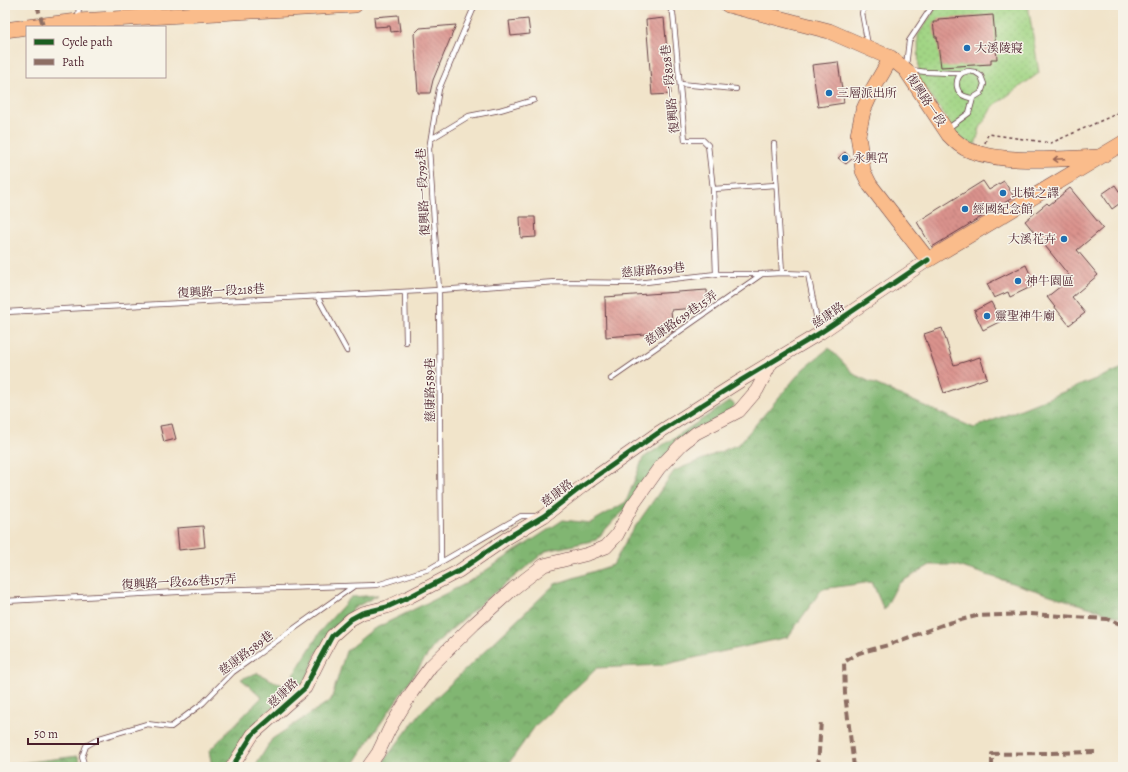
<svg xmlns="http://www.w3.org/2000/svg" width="1128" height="772" font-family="Alegreya,'Noto Serif TC',serif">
  <defs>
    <pattern id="green-dots" width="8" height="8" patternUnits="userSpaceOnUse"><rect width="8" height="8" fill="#a2d585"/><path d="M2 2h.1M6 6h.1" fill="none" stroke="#8db673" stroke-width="1.8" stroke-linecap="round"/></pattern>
    <pattern id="forest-crowns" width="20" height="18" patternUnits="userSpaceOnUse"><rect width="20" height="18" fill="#81b672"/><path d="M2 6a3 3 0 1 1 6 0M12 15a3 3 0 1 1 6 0" fill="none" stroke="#6c935e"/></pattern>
    <pattern id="building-back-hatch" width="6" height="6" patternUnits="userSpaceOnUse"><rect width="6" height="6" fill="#da938d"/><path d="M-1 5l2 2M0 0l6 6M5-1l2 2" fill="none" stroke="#b37773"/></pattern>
  </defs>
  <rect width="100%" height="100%" fill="#f7f3e8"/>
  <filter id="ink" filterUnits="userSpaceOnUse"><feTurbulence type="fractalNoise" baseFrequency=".025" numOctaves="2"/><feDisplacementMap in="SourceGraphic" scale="8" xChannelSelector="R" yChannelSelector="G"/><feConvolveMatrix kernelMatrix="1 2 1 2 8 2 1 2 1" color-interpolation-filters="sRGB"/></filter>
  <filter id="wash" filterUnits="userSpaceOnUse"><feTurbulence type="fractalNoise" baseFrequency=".012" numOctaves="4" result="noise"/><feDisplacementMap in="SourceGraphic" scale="16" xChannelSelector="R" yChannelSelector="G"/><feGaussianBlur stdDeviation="0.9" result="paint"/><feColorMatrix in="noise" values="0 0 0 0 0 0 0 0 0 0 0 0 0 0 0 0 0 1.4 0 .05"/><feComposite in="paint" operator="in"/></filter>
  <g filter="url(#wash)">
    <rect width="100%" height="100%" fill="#f1e4ca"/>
    <path fill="url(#green-dots)" stroke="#767a58" d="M938 5H1028L1039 73 993 106 980 128 975 145 961 139 919 79 918 35Z"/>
    <path fill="url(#forest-crowns)" stroke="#666a4e" d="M829 348 855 375 974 428 1123 368V618L955 565H930L898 584 884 610 872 582 822 589 788 637 662 665 597 668 536 725 506 767H379L422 711 555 584 613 565 628 537 674 471 739 444 803 369Z
      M730 401 735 405 726 414 689 433 632 504 614 520 596 540 546 551 479 605 435 644 378 727 352 767H255L272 739 331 700 346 651 372 630 465 584 563 520 590 523 626 502 643 458Z
      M378 595 354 608 316 654 305 684 263 715 228 767H211L212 766 209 751 262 697 241 679 257 673 286 687 322 629 351 597Z
      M78 756 82 767H5V765Z"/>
    <g id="blocks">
      <path fill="url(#building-back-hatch)" d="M398 15 400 31 391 32 390 26 375 27 374 17Z
        M993 15 997 59H991V64L941 67 937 37H935L933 22H938V19Z
        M664 18 671 94 652 95 646 20Z
        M528 19 530 34 511 36 509 21Z
        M456 25 433 80 430 93H418L414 34 420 28Z
        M838 62 844 103 818 107 812 65Z
        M845 152 852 159 846 164 838 158Z
        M983 181 989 190 1004 181 1014 197 932 247 917 222Z
        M1115 185 1123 197V201L1112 209 1102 194Z
        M1070 188 1103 228 1077 250 1098 275 1072 297 1085 313 1069 325 1047 297 1071 278 1025 221 1047 203 1049 205Z
        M520 217H535L536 237 521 238Z
        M1026 265 1035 285 1010 297 1008 292 994 298 987 284Z
        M707 290 708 307 671 310 673 332H671L606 337 605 297Z
        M991 302 1001 321 983 330 974 311Z
        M942 328 954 365 980 357 987 378 944 393 924 334Z
        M172 424 176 439 164 442 160 426Z
        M203 526 205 547 179 550 177 528Z"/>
    </g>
  </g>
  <g filter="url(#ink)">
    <use href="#blocks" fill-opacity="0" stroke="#633d43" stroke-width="1"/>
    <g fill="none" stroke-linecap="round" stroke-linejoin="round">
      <defs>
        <path id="lane" d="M667 5 673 13 685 140H703L708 145 713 189 716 274
          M865 5 862 13 868 45
          M78 19 79 5
          M906 66 909 41 933 5
          M911 70 926 72 952 73H962L968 71 975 72 981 76 984 84 981 93 973 98 969 113 947 129
          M962 73C954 80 955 94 967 97 969 98 971 98 973 98
          M680 84 736 89
          M431 139 469 116 500 110 534 100
          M774 144 782 273
          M713 189 776 185
          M405 292 406 342
          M317 296 347 351
          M5 312 439 290 556 282 637 283 716 274H762L782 273 808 274 819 331
          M611 379 762 274
          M441 562 439 290 429 149 439 89 475 5
          M5 601 216 590 377 585 429 569 521 516H536
          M85 767 82 757 86 746 100 738 147 724 171 727 203 703 233 672 354 586"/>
        <path id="secondary" d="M232 767 253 734 305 688 318 662 332 636 351 619 362 613 387 607 409 597 459 571 507 538 544 516 584 485 658 433 740 381 820 333 928 260
          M368 767 378 753 390 728 412 692 431 666 474 624 514 588 544 565 588 554 606 547 617 535 632 506 659 468 682 444 696 433 739 411 757 390 771 363"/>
        <path id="primary" d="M728 5 829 31 891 58 906 70 949 135C955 141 962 148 971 151 1007 164 1059 159 1097 157
          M27 27 78 21 355 5
          M5 30 27 27
          M891 58 873 89 863 111 858 135 863 171 870 185 928 260 1123 143"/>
      </defs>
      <use href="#lane" stroke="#633d43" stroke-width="6"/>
      <use href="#secondary" stroke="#633d43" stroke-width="14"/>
      <use href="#primary" stroke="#633d43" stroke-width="16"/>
      <path stroke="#633d43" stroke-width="1.5" stroke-dasharray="3 3" stroke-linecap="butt" d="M985 143 988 134 1051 143 1123 111"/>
      <use href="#lane" stroke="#fff" stroke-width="4.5"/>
      <use href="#secondary" stroke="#fde4d1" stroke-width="13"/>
      <use href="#primary" stroke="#fabc8b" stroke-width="15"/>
      <path stroke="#8d6e63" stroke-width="4" stroke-dasharray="8 4" stroke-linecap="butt" d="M37 5 43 25
        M818 767 821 720
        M854 767 845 694 844 662 859 653 888 645 945 624 976 616 1029 614 1107 619 1123 625
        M992 767V754L1099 752"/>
      <defs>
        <path id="cycleway" d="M232 767 253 734 305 688 318 662 332 636 351 619 362 613 387 607 409 597 459 571 507 538 544 516 584 485 658 433 740 381 820 333 928 260"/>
      </defs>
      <use href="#cycleway" stroke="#f7f3e8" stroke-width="8"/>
      <use href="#cycleway" stroke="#1b5e20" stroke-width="5"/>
    </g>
    <defs><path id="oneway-shaft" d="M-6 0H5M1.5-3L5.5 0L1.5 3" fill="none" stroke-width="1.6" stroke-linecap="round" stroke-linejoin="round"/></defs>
    <use stroke="#996656" href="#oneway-shaft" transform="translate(1059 159) rotate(177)"/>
  </g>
  <g fill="#1f6fb2" stroke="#f7f3e8" stroke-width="1.5">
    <circle cx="967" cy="48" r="4"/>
    <circle cx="829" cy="93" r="4"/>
    <circle cx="845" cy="158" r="4"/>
    <circle cx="1003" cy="193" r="4"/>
    <circle cx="965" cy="209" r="4"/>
    <circle cx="1064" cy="239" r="4"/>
    <circle cx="1018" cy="281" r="4"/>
    <circle cx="987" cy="316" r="4"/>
  </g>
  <g text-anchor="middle" stroke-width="3" stroke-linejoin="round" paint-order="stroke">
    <g font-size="12" fill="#4a1f2b" stroke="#f7f3e8" text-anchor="start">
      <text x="975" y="52">大溪陵寢</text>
      <text x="837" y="97">三層派出所</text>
      <text x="853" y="162">永興宮</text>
      <text x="1011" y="197">北橫之譯</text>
      <text x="973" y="213">經國紀念館</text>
      <text x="1056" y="243" text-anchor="end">大溪花卉</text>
      <text x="1026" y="285">神牛園區</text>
      <text x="995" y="320">靈聖神牛廟</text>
    </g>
    <g font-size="12" fill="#4a1f2b" stroke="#f7f3e8">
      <text transform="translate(670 89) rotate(-96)" y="4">復興路一段828巷</text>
      <text transform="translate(926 100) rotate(56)" y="4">復興路一段</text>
      <text transform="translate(423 192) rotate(-93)" y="4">復興路一段792巷</text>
      <text transform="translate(653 270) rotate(-5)" y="4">慈康路639巷</text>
      <text transform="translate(221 291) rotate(-3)" y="4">復興路一段218巷</text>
      <text transform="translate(828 315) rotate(-34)" y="4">慈康路</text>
      <text transform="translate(681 318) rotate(-35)" y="4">慈康路639巷15弄</text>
      <text transform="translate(430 390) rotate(-90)" y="4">慈康路589巷</text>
      <text transform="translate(557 493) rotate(-38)" y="4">慈康路</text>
      <text transform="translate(179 582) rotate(-3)" y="4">復興路一段626巷157弄</text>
      <text transform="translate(246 653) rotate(-37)" y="4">慈康路589巷</text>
      <text transform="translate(283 693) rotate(-44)" y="4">慈康路</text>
    </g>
  </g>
  <rect width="1128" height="772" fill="none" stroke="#f7f3e8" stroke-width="20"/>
  <rect x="26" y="26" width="140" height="52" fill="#f7f3e8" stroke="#b29e9c"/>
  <rect x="34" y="39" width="20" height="6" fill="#1b5e20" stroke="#b29e9c"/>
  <text x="62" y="46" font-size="12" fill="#4a1f2b">Cycle path</text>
  <rect x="34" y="59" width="20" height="6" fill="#8d6e63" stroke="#b29e9c"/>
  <text x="62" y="66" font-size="12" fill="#4a1f2b">Path</text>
  <path d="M28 738v6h70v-6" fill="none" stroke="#4a1f2b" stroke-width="2"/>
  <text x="34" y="738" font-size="12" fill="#4a1f2b" stroke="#f7f3e8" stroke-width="3" paint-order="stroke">50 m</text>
</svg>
